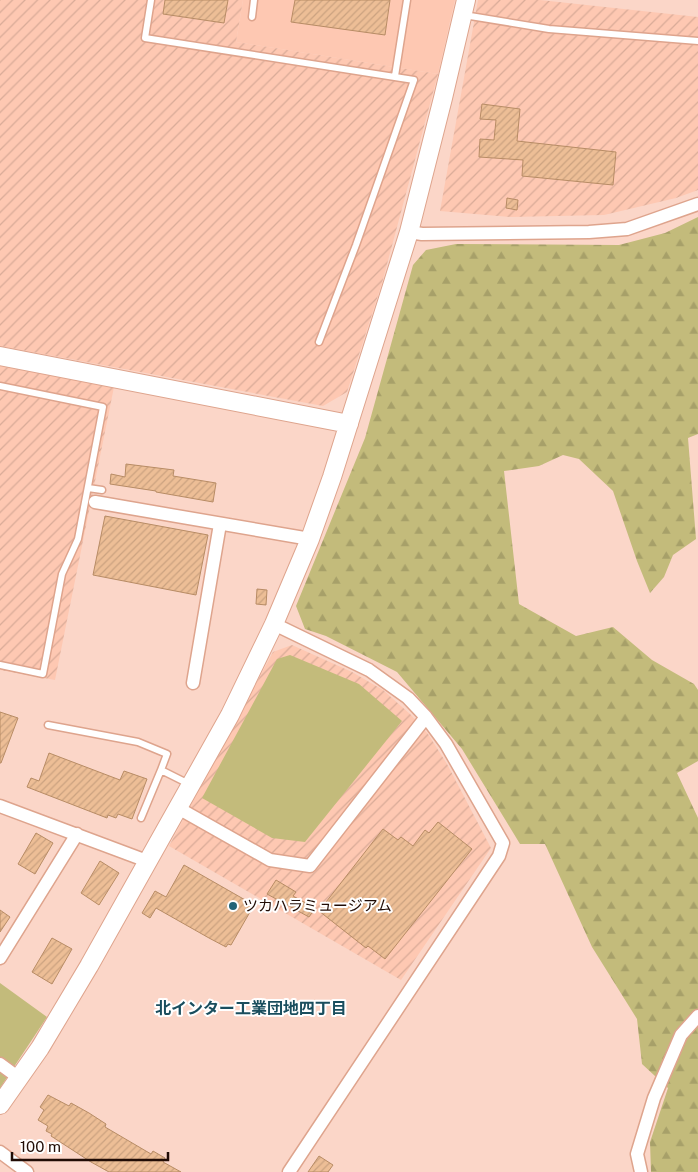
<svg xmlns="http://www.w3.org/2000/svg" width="698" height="1172" font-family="'Public Sans','Noto Sans JP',sans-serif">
  <defs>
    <pattern id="industrial-furrows" width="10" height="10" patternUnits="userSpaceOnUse" patternTransform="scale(1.25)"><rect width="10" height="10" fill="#fec8b2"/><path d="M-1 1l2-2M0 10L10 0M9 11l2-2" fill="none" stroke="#d9ab98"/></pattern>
    <pattern id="forest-firs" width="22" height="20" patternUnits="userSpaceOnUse" patternTransform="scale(1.25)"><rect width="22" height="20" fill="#c3bb7b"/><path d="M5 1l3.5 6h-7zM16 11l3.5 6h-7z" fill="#a7a069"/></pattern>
    <pattern id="building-hatch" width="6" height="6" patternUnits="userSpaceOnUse" patternTransform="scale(1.25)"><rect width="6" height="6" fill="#edbe96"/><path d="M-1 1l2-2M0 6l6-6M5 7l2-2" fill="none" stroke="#cba280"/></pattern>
  </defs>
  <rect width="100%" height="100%" fill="#fbd6c8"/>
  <path fill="#fec8b2" d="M243 0H455L438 74 236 42Z"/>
  <path fill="url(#industrial-furrows)" d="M0 0H243L236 42 438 74 382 283 347 392 323 406 0 346Z
    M478 0H540L698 17V190L676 198 604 215 511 217 440 211Z
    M0 366 114 387 55 680 0 670Z
    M292 645 352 672 383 690 410 714 428 734 447 764 491 848 401 980 169 846 273 652Z"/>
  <path fill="url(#forest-firs)" d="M698 217V434L688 438 696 539 673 555 664 577 650 593 637 561 613 491 579 459 563 455 539 466 504 471 519 604 576 636 613 627 652 660 694 684 698 690V761L677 773 698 818V1172H651L650 1142 668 1088 642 1064 637 1019 592 947 545 844H520L462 749 397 672 326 636 305 629 296 606 365 438 413 265 426 250 456 244 619 245 665 233Z"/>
  <path fill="#c3bb7b" d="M290 655 359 684 402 721 305 842 272 838 202 798 277 659Z
    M0 983 47 1017 0 1088Z"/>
  <path fill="url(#building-hatch)" stroke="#b88c65" d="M165 0H228L224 23 163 14Z
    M295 0H390L385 35 291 22Z
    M482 104 520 109 517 141 616 152 613 185 522 176 523 160 479 157 480 139 494 140 496 120 480 119Z
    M507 198 518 200 517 210 506 208Z
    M126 464 174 470 173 476 216 483 213 502 156 492V491L110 484 111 474 125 477Z
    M105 516 208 535 196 595 93 575Z
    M257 589 267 590 266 605 256 604Z
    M0 712 18 718 1 763H0Z
    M49 753 120 780 124 771 147 779 132 819 118 814 116 818 108 815 107 818 27 787 31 778 39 781Z
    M438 822 472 849 385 959 368 946 366 948 319 911 383 829 398 840 401 837 413 846 425 830 429 833Z
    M36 833 53 843 35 874 18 864Z
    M100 861 119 873 99 905 81 893Z
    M184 865 254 905 231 945 228 944 226 947 209 938 156 908 150 918 142 913 155 891 166 897Z
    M276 880 296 892 293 896 315 908 309 917 267 894Z
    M0 910 10 917 0 932Z
    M52 938 72 949 52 984 32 972Z
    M48 1095 69 1106 71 1103 89 1113 106 1124 105 1127 151 1154 153 1151 165 1158 163 1162 181 1172H109L91 1162 51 1136 52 1134 46 1131 48 1126 38 1120 44 1110 40 1107Z
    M319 1156 333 1165 328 1172H308Z"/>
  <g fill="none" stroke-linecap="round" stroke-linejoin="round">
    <defs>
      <path id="lane" d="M151 0 145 38 414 80 356 245 319 342
        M464 15 549 29 698 41
        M252 17 254 0
        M395 76 407 0
        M0 386 103 407 78 539 62 574 43 674 0 665
        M88 488 102 490
        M48 725 138 742 167 754 161 770 189 784
        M141 818 161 770"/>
      <path id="street" d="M409 232 422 234 589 232 627 229 698 204
        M95 502 310 539
        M274 624 369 670 408 698 426 717 446 744 503 843 499 856 289 1172
        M193 683 220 524
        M0 806 147 861
        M178 808 270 860 310 866 426 717
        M0 958 77 834
        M0 1064 19 1078
        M0 1152 27 1172
        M641 1172 637 1154 654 1098 681 1035 698 1016"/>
      <path id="secondary" d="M0 356 349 424
        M0 1105 40 1048 89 966 230 715 274 624 310 539 332 477 409 232 443 98 466 0"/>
    </defs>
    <use href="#lane" stroke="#dea48d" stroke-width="9"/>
    <use href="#street" stroke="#dea48d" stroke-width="15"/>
    <use href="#secondary" stroke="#dea48d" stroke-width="20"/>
    <use href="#lane" stroke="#fff" stroke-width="6"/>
    <use href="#street" stroke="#fff" stroke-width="12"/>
    <use href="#secondary" stroke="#fff" stroke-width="18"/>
  </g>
  <circle fill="#216377" stroke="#fff" stroke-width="2" cx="233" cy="906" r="5"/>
  <g text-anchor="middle" stroke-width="4" stroke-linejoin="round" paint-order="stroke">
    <g font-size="15" fill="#210c05" stroke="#fff" text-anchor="start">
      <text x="243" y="911">ツカハラミュージアム</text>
    </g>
    <g font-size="16" font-weight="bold" fill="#1a4e5e" stroke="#fff">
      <text x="251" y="1014">北インター工業団地四丁目</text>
    </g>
  </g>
  <path d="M12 1152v8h156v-8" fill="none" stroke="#210c05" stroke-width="2.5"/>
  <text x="20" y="1152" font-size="15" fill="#210c05" stroke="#ffffff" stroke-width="4" paint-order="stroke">100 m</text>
</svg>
